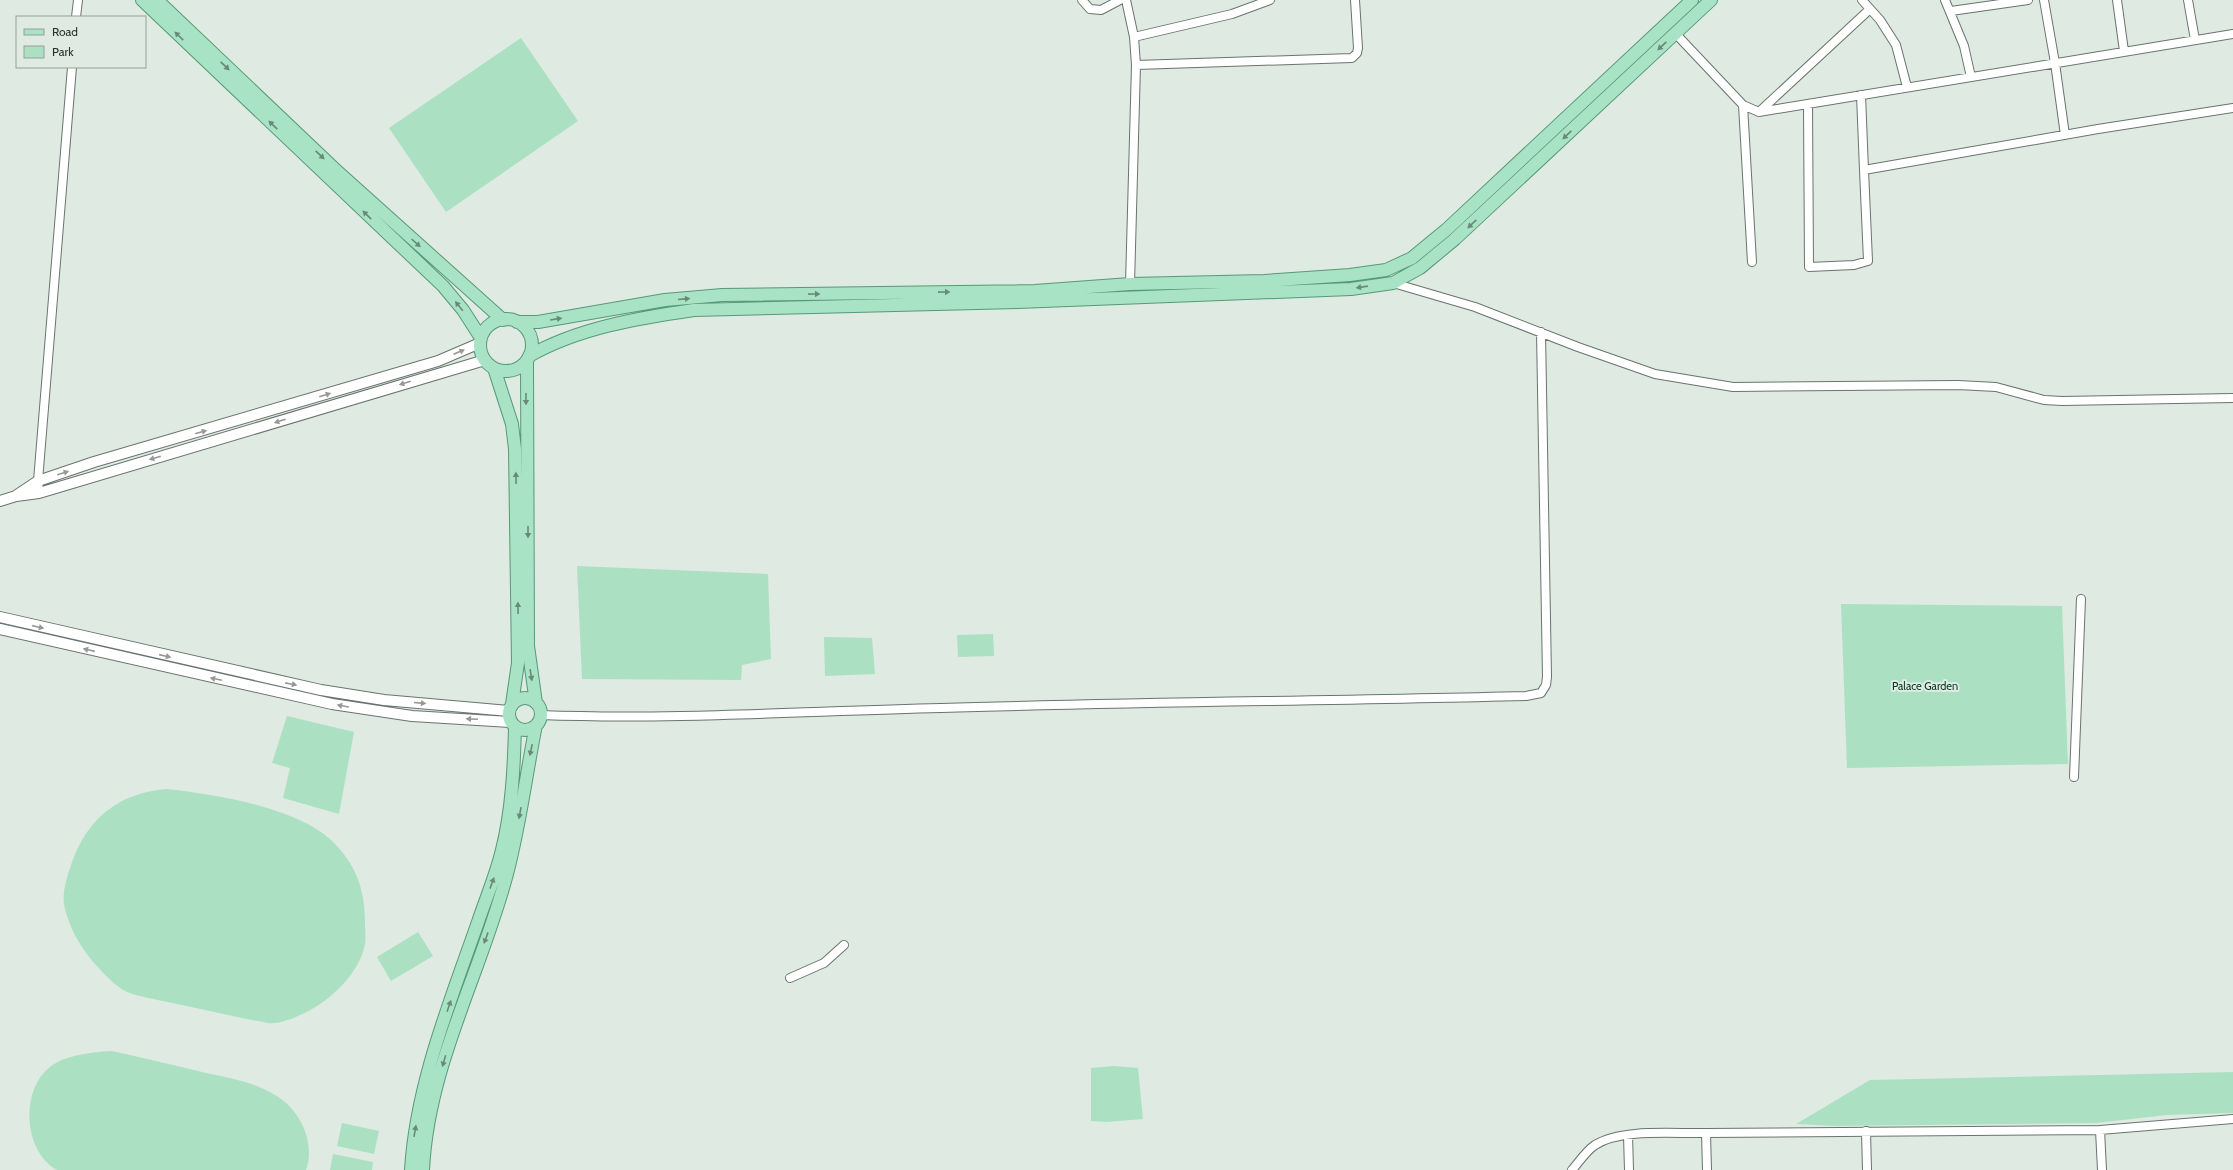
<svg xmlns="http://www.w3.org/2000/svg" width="2233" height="1170" font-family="Cabin,sans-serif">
  <rect width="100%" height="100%" fill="#deeae2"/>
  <path fill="#abe1c2" d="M521 38 578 121 446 212 389 128Z
    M577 566 768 574 771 659 742 665 741 680 582 679Z
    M1841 604 2062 606 2068 764 1847 768Z
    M993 634 994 656 958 657 957 635Z
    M824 637 872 638 875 674 825 676Z
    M287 716 354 732 339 814 283 798 290 768 272 763Z
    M166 789C214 794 295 807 331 840 356 864 365 889 365 923 365 930 366 938 365 944 360 971 335 996 312 1009 301 1015 281 1025 268 1023 235 1017 201 1009 168 1002 155 999 139 997 127 992 115 986 104 974 95 964 80 947 68 926 64 904 62 891 68 874 72 862 88 818 119 793 166 789Z
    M418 932 433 956 391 981 377 957Z
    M112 1051C143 1058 175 1065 206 1073 230 1078 254 1082 275 1095 300 1109 316 1143 306 1170H57C23 1151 20 1090 50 1067 64 1055 94 1052 112 1051Z
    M1114 1066 1138 1068 1143 1119 1107 1122 1091 1121V1068Z
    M2233 1072V1113L2167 1115 2096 1123 1834 1126 1796 1124 1870 1080Z
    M342 1123 379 1131 374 1154 337 1146Z
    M333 1154 373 1162 372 1170H330Z"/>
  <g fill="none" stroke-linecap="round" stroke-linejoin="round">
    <defs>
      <path id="minor" d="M1082 0 1090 9 1101 10 1120 0
        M1126 0 1134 37 1136 65 1130 284
        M1862 0 1880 20 1896 45 1907 87
        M1945 0 1964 46 1971 77
        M2044 0 2055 63 2065 135
        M2117 0 2124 51
        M2188 0 2195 40
        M1951 11 2028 0
        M76 17 78 0
        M1675 33 1743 105 1759 112 2233 34
        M1134 37 1232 14 1270 0
        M1136 65 1352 58 1357 53 1358 48 1355 0
        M1861 95 1864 170 2098 129 2233 108
        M1808 104 1809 267 1854 265 1868 261 1864 170
        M1743 105 1752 262
        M1759 112 1870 9
        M1393 283 1475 307 1578 347 1655 374 1733 387 1958 385 1996 387 2044 400 2062 401 2233 398
        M39 493 38 481 72 67
        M540 715C674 720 808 711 941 708 1136 702 1331 701 1526 696L1541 693 1546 685 1547 677 1541 332
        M2074 777 2081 599
        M790 978 824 963 844 945
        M2100 1130 2102 1170
        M1866 1131 1867 1170
        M1628 1135 1629 1170
        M1572 1170C1579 1162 1586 1151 1595 1145 1622 1128 1675 1134 1706 1133
        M1707 1170 1706 1133 2100 1130 2233 1119"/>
      <path id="tertiary" d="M17 495 38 481 94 462 438 361 480 343
        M0 501 16 496 39 493 485 360
        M0 617 321 690 384 700 509 711
        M0 629 332 704 412 716 511 722"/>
      <path id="primary" d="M142 0 443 286 463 310 481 338
        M157 0 338 172 503 320
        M480 345a26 26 0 1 1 52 0a26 26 0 1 1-52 0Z
        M517 322H538L665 300 722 295 1035 291 1130 284 1264 281 1350 275 1386 270 1412 258 1446 230 1692 0
        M529 356C578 328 638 318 694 310L1018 302 1351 289 1393 283 1420 268 1455 239 1711 0
        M527 360 528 646 536 703
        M494 368 512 424 515 449 518 663 512 704
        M509 714a16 16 0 1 1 32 0a16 16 0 1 1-32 0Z
        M411 1170C416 1085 450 1002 478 922 486 898 496 875 502 850 512 810 514 768 515 726
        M423 1170C428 1066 481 973 507 874 520 825 526 775 536 725"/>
    </defs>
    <use href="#minor" stroke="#6a746e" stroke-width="10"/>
    <use href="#tertiary" stroke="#6a746e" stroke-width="12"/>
    <use href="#primary" stroke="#579976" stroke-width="14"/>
    <use href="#minor" stroke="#fff" stroke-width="8"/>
    <use href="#tertiary" stroke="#fff" stroke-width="10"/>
    <use href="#primary" stroke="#a7e3c4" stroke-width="12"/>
  </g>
  <defs><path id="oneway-solid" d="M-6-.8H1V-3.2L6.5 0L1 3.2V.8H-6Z"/></defs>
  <g fill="#6a8a79">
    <use href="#oneway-solid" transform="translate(179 36) rotate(-136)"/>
    <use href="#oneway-solid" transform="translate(1662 46) rotate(137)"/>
    <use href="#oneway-solid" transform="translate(225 66) rotate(43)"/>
    <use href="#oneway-solid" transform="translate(273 125) rotate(-136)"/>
    <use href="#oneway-solid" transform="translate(1567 135) rotate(137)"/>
    <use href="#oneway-solid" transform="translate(320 155) rotate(43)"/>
    <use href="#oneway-solid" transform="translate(367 215) rotate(-136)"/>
    <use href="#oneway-solid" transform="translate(1472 224) rotate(137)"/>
    <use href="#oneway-solid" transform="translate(416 243) rotate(42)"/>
    <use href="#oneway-solid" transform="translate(1362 287) rotate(172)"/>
    <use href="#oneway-solid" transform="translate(944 292) rotate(-1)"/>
    <use href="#oneway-solid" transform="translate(814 294) rotate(-1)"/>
    <use href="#oneway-solid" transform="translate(684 299) rotate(-5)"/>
    <use href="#oneway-solid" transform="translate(459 306) rotate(-129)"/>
    <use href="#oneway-solid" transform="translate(556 319) rotate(-9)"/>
    <use href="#oneway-solid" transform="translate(526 399) rotate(90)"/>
    <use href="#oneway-solid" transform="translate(516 478) rotate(-91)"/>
    <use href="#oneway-solid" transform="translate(528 532) rotate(90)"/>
    <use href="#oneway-solid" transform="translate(518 608) rotate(-91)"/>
    <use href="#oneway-solid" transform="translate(531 675) rotate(81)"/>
    <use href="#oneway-solid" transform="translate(531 750) rotate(102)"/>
    <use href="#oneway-solid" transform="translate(520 813) rotate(100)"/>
    <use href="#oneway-solid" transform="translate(492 883) rotate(-70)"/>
    <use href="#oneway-solid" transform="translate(486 938) rotate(110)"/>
    <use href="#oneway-solid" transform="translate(449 1006) rotate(-71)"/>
    <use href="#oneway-solid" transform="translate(444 1061) rotate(106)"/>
    <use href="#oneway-solid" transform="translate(415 1131) rotate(-80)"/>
  </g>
  <g fill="#969896">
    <use href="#oneway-solid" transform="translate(459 352) rotate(-23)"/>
    <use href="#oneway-solid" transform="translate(405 383) rotate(163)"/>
    <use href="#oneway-solid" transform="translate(325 395) rotate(-17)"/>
    <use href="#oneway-solid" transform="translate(280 421) rotate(163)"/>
    <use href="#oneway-solid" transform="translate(201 432) rotate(-16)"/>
    <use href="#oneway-solid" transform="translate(155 458) rotate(164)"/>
    <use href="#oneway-solid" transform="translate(63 473) rotate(-18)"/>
    <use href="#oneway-solid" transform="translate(38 627) rotate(13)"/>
    <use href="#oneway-solid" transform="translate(89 650) rotate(-167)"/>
    <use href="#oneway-solid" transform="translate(165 656) rotate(13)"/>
    <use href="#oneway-solid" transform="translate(216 679) rotate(-168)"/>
    <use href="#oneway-solid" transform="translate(291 684) rotate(11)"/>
    <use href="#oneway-solid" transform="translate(420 703) rotate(5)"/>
    <use href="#oneway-solid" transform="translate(343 706) rotate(-170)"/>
    <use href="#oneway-solid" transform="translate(472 719) rotate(-177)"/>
  </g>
  <g text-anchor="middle" stroke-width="4" stroke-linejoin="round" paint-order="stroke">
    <g font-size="11" fill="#033922" stroke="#deeae2">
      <text x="1925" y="690">Palace Garden</text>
    </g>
  </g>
  <rect x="16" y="16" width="130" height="52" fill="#deeae2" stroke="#97a09a"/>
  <rect x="24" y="29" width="20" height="6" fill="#a7e3c4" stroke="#97a09a"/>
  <text x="52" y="36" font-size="12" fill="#2d312e">Road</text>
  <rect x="24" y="46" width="20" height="12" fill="#abe1c2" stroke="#97a09a"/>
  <text x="52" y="56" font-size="12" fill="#2d312e">Park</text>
</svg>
